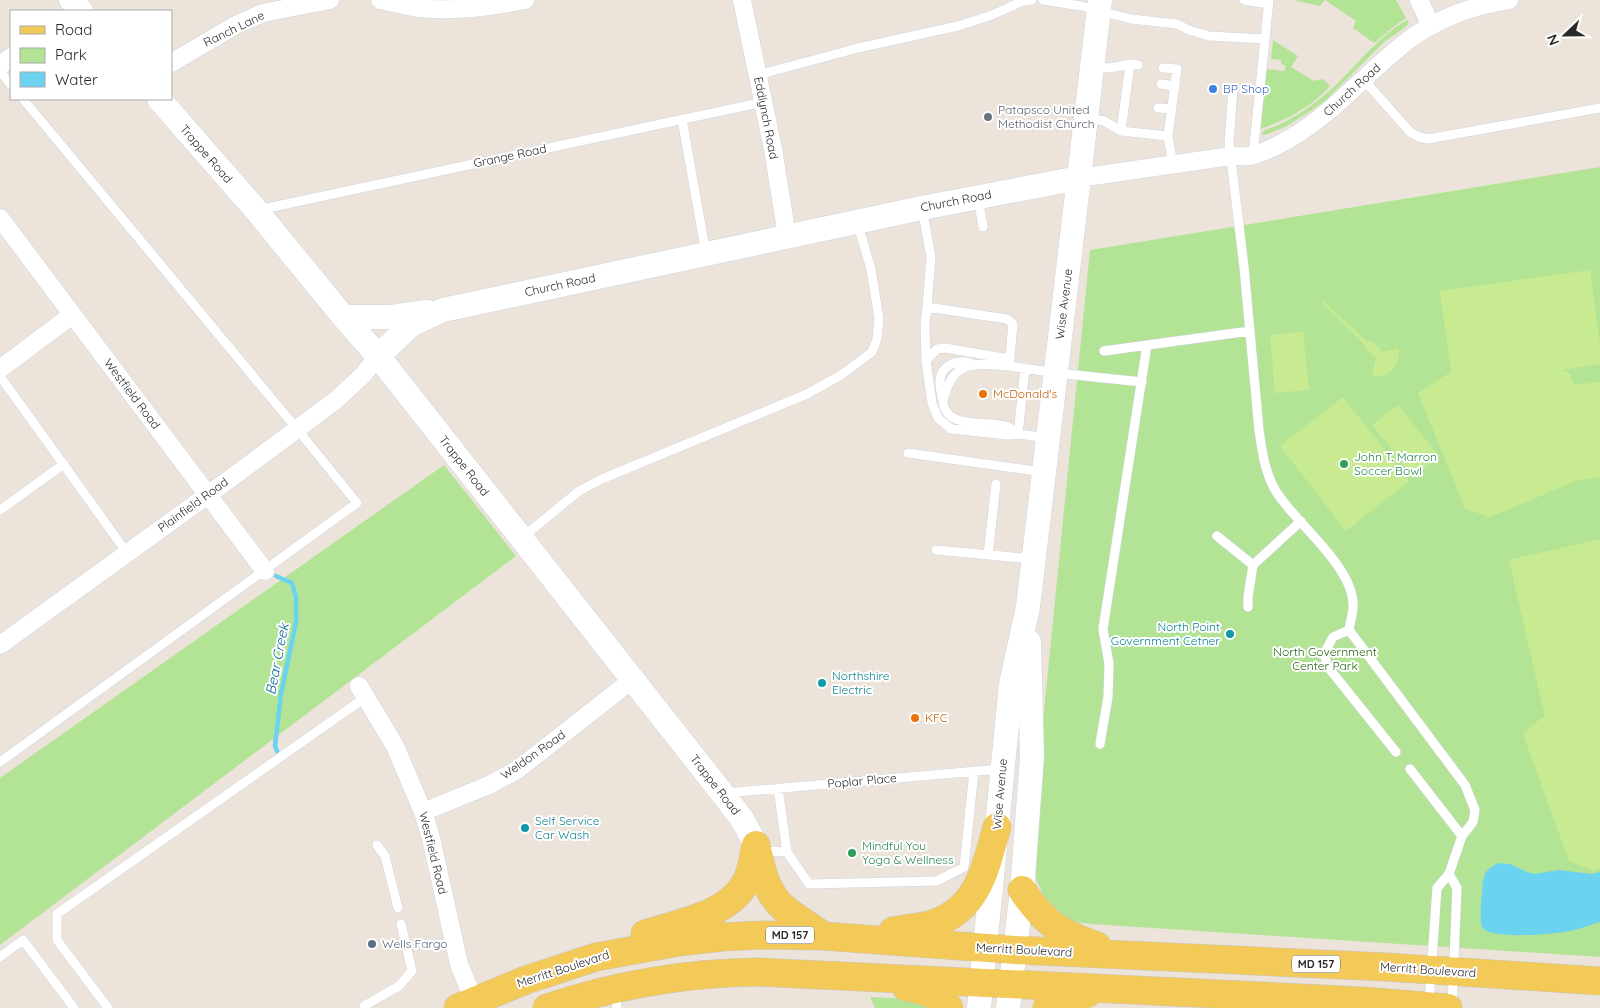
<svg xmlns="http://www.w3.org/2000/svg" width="1600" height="1008" font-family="Quicksand,sans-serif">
  <rect width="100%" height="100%" fill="#ece4da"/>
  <path fill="#b3e496" d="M1293 0H1396L1406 18 1396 25 1374 43 1353 28 1356 21 1325 0 1320 6Z
    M1407 20 1409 23 1407 26 1384 42 1326 100 1309 112 1287 126 1265 135 1261 134 1265 130C1291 122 1316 103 1336 85 1359 63 1379 36 1407 20Z
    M1273 40 1298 56 1291 67 1314 81 1323 79 1330 86C1313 106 1285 121 1260 129L1266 69 1284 71 1286 66 1281 64V60L1271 59Z
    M1600 167V957L1091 924 1067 921 1049 908 1036 879 1041 741 1090 250Z
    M444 465 516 556 0 945V778Z
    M870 997 928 1000 938 1008H875Z"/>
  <path fill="#c8eb91" d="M1590 270 1600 345V364L1561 370 1570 373 1574 385 1600 382V477L1578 480 1490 517 1465 509 1418 393 1451 372 1440 291Z
    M1323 301 1367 341 1375 343 1382 352 1399 348C1399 363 1396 371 1381 377L1372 375 1376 358 1366 350 1364 344 1322 303Z
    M1303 332 1309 390 1275 393 1270 335Z
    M1343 397 1409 481 1346 531 1280 446Z
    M1398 405 1439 456 1414 477 1372 425Z
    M1600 539V867L1594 871 1569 861 1523 734 1540 719 1545 717 1509 560Z"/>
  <path fill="#6bd2f0" d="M1499 863 1510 864 1527 872 1535 874 1558 870 1592 874 1600 872V922C1590 925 1580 929 1570 931 1556 934 1491 940 1483 928 1479 923 1481 901 1482 894 1483 876 1483 870 1499 863Z"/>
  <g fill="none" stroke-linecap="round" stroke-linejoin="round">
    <path stroke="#6bd2f0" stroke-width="4.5" d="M276 576 292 583 296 597V622L281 694 275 746 279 756"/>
    <defs>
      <path id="lane" d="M1043 0 1081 6 1131 19 1177 24 1189 30 1209 36 1265 39
        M1244 0 1268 4
        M1138 65 1130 64 1121 131 1168 136
        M1093 67 1110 68 1130 64
        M1163 68 1177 69 1168 136 1173 165
        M0 71 11 85
        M758 75 858 48 958 26 992 15 1023 1 1032 0
        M1364 80 1410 132 1419 137 1428 139 1600 108
        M1161 84 1175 86
        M1233 89 1229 143 1244 267 1259 430C1262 452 1265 474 1277 493 1297 524 1351 565 1353 603 1354 611 1350 622 1349 630L1465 785 1475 810 1473 822 1462 836 1449 874 1437 888 1429 1003
        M1158 108 1172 109
        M1087 118 1104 121 1121 131
        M682 119 706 254
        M1253 155 1269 0
        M978 198 983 227
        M922 208 931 257 927 307
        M258 210 764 102
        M1104 351 1250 331
        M1010 359 945 348 937 349 926 361 932 403 938 418 951 429 1008 435 1018 434 1048 438
        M926 361 925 324 927 307 1007 319 1013 324 1009 366 1056 373 1142 382
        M1009 366C981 364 957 358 946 391 944 397 941 403 945 409 954 429 991 420 1008 427 1012 429 1015 432 1018 434L1025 368
        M0 376 127 553
        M942 398C942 393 939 386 940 381 941 365 957 359 971 363
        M908 453 1043 472
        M0 510 64 464
        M1217 536 1253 565
        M523 537 579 491 602 479 807 394 841 375 872 352 877 339 879 319 871 269 857 222
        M936 550 1033 559
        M988 555 996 484
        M1248 607V597L1253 565 1301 521
        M1349 630 1333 637 1324 654 1328 667 1396 752
        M1100 744 1108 697 1109 664 1103 629 1147 345
        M0 762 357 503 297 429 23 99
        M1410 769 1462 836
        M778 788 787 852 809 884 937 881 964 867 974 771
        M725 793 1001 769
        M377 845 385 856 398 908
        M761 847 768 851 787 852
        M1449 874 1457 888 1452 1006
        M0 957 23 940 74 1008
        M615 991 617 1008
        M364 1006 399 986 412 971 401 924
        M108 1008 57 940V914L366 697"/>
      <path id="street" d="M380 0C393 2 405 6 418 8 454 12 490 7 525 0
        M742 0 773 149 787 236
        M1419 0 1431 26
        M171 63 234 26 263 13 330 0
        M0 66 11 57
        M1079 178 1231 156C1239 156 1247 157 1254 155 1266 152 1278 145 1289 139 1336 112 1370 68 1414 36 1442 17 1476 5 1509 0
        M0 218 265 571
        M0 369 72 315
        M0 645 227 481 336 400 363 375 378 356
        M359 686 395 746 423 812 431 838 459 964 474 1001
        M423 812 489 785 517 770 632 680"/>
      <path id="secondary" d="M71 0 81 11
        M159 99 256 210 341 314 378 356 722 793 742 819 756 845
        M344 317H391L427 312
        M378 356 411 325 443 310 922 208 1079 178
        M979 1008 1011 684 1028 607 1100 0
        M1008 1008 1022 890 1032 757 1029 642"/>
      <path id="primary" d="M756 846C761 864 764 886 777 901 788 915 809 924 823 936
        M1022 890C1045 924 1060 933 1097 946
        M893 931C906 928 922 928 935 923 979 908 986 866 997 827
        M645 934C678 923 728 916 746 882 752 871 753 857 756 845
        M906 987C922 990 939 994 949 1008
        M458 1008 526 980 596 957 679 942 722 937 765 935 823 936 1015 950 1386 967 1600 981
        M547 1008C615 985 685 973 758 972L1363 1001 1448 1008
        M1047 1008 1088 993"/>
    </defs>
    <use href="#lane" stroke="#d0d4e2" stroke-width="10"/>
    <use href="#street" stroke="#d0d4e2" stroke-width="19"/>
    <use href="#secondary" stroke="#d0d4e2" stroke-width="25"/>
    <use href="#primary" stroke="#c7c7c7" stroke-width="29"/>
    <use href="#lane" stroke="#fff" stroke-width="9"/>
    <use href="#street" stroke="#fff" stroke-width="18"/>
    <use href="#secondary" stroke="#fff" stroke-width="24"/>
    <use href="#primary" stroke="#f3c958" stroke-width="28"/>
  </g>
  <circle fill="#3f7fe0" stroke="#fff" stroke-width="2" cx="1213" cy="89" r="5"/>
  <circle fill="#6b7280" stroke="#fff" stroke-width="2" cx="988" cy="117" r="5"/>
  <g fill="#e8710a" stroke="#fff" stroke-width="2">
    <circle cx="983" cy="394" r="5"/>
    <circle cx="915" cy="718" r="5"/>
  </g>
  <g fill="#2e9e5b" stroke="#fff" stroke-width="2">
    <circle cx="1344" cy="464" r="5"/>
    <circle cx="852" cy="853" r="5"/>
  </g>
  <g fill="#0f9aa8" stroke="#fff" stroke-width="2">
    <circle cx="1230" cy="634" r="5"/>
    <circle cx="822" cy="683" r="5"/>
    <circle cx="525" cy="828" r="5"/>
  </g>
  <circle fill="#5c6f8a" stroke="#fff" stroke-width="2" cx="372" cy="944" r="5"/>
  <g text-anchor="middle" stroke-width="4" stroke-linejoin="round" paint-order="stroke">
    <g fill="#fff" stroke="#696969" stroke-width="1">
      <rect x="766" y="926.5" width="48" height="17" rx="4"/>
      <rect x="1292" y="955.5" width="48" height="17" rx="4"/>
    </g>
    <g font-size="11" font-weight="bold" fill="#292929">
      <text x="790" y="939">MD 157</text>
      <text x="1316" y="968">MD 157</text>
    </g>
    <g font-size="12" fill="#292929" stroke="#fff">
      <text transform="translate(234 29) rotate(-26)" y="4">Ranch Lane</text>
      <text transform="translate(1352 90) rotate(-42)" y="4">Church Road</text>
      <text transform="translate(766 118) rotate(79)" y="4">Eddlynch Road</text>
      <text transform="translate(206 154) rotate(49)" y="4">Trappe Road</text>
      <text transform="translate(510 156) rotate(-12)" y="4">Grange Road</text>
      <text transform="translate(956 201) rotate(-11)" y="4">Church Road</text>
      <text transform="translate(560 285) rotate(-12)" y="4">Church Road</text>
      <text transform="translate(1064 304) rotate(-83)" y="4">Wise Avenue</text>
      <text transform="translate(132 394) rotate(53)" y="4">Westfield Road</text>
      <text transform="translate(464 466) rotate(52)" y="4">Trappe Road</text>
      <text transform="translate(193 505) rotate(-36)" y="4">Plainfield Road</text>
      <text transform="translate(533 755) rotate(-35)" y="4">Weldon Road</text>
      <text transform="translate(862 781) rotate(-5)" y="4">Poplar Place</text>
      <text transform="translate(715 785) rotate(52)" y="4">Trappe Road</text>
      <text transform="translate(1000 794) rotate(-85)" y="4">Wise Avenue</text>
      <text transform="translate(433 853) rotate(76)" y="4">Westfield Road</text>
      <text transform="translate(1024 950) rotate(3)" y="4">Merritt Boulevard</text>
      <text transform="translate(563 969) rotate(-18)" y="4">Merritt Boulevard</text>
      <text transform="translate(1428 970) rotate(4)" y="4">Merritt Boulevard</text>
    </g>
    <g font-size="12" fill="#366cbe" stroke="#fff" text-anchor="start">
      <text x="1223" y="93">BP Shop</text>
    </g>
    <g font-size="12" fill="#5b616d" stroke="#fff" text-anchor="start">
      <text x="998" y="114">Patapsco United<tspan x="998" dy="14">Methodist Church</tspan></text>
    </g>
    <g font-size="12" fill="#c56008" stroke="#fff" text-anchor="start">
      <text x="993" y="398">McDonald's</text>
      <text x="925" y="722">KFC</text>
    </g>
    <g font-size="12" fill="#27864d" stroke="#fff" text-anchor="start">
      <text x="1354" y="461">John T. Marron<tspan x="1354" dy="14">Soccer Bowl</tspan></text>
      <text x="862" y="850">Mindful You<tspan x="862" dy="14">Yoga &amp; Wellness</tspan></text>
    </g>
    <g font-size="12" fill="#0d838f" stroke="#fff" text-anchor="start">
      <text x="1220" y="631" text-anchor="end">North Point<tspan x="1220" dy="14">Government Cetner</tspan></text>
      <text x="832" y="680">Northshire<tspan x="832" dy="14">Electric</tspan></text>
      <text x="535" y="825">Self Service<tspan x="535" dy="14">Car Wash</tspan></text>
    </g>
    <g font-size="12" fill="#2b6718" stroke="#fff">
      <text x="1325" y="656">North Government<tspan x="1325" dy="14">Center Park</tspan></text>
    </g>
    <g font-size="12" fill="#4e5e75" stroke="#fff" text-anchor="start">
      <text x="382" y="948">Wells Fargo</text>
    </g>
    <g font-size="14" font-style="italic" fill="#0b6f9b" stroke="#fff">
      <text transform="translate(277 659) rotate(-79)" y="5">Bear Creek</text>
    </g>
  </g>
  <rect x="10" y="10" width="162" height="90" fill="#ffffff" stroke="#a9a9a9"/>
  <rect x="20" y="26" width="25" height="8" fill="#f3c958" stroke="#a9a9a9"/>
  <text x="55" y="35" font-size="15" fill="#292929">Road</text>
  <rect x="20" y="48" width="25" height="15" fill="#b3e496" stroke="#a9a9a9"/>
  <text x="55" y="60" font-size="15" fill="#292929">Park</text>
  <rect x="20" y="72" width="25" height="15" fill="#6bd2f0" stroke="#a9a9a9"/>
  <text x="55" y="85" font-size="15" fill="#292929">Water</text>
  <g transform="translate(1565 35) rotate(248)" stroke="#ffffff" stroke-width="4" paint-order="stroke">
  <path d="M0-4L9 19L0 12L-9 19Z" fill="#292929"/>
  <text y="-8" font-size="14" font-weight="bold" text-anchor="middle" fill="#292929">N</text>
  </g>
</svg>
